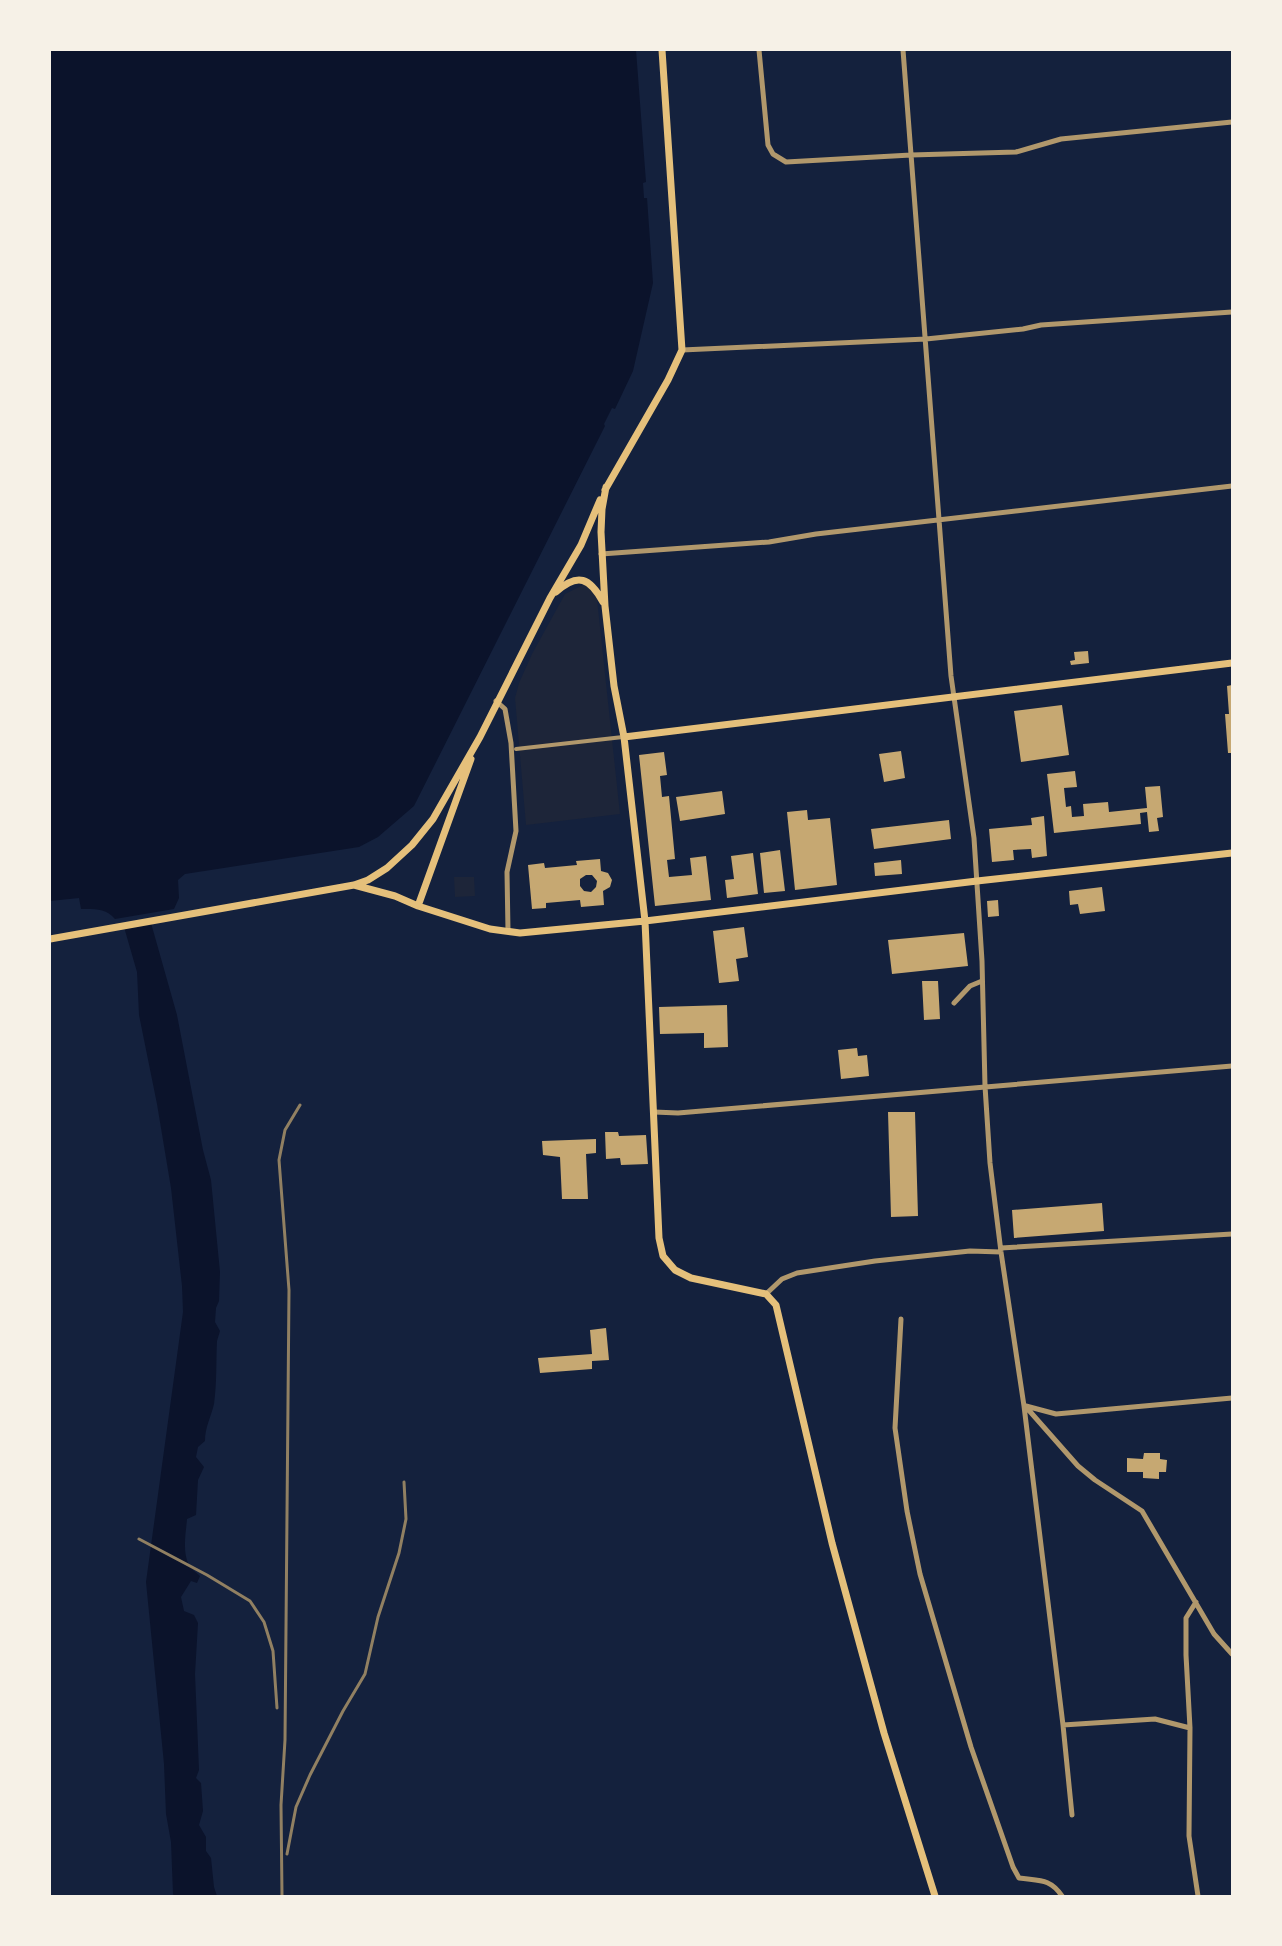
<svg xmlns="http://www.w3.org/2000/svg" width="1282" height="1946" font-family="Helvetica,sans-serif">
  <rect width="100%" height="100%" fill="#14213d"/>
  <path fill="#1d2539" d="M585 584 592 588 597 599 620 814 526 825 515 698 519 683 532 654 565 594Z
    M454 877H474L475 896 455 897Z"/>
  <path fill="#0b132b" d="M50 50H636L646 182 643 183 644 198H647L653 283 633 371 615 409 612 408 604 424 605 426 414 806 378 837 359 847 185 874 178 880 179 898 174 909 115 919C106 908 94 909 81 909L79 898 50 901Z
    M151 923 177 1015 203 1150 211 1180 220 1272 219 1301 216 1308 215 1322 220 1331 217 1341C216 1361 217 1383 214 1404 211 1417 205 1427 205 1441L198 1447 196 1457 204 1467 198 1480 196 1515 187 1519C186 1532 182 1552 189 1565 191 1569 197 1573 200 1576L197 1583 191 1581 181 1597 184 1611 194 1615 198 1623 195 1674 199 1770 196 1778 201 1783 203 1811 199 1825 206 1837V1851L211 1858 214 1887 217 1896H174L173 1894 171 1842 166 1814 164 1764 146 1582 183 1312 182 1286 171 1188 157 1104 139 1015 137 972 124 927Z"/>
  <path fill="#c6a872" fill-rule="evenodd" d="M1088 651 1089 663 1071 665 1070 661 1075 660 1074 652Z
    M1232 685V753H1228L1225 714H1229L1227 686Z
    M1062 705 1069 755 1021 762 1014 711Z
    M901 751 905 778 884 782 879 754Z
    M664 752 667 775 660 776 662 797 669 796 675 859 667 860 669 877 692 875 690 858 706 856 711 900 655 906 639 755Z
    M1075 771 1077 787 1064 788 1066 807 1071 806 1072 817 1084 816 1083 804 1108 802 1109 812 1147 808 1145 787 1160 786 1163 817 1157 818 1159 831 1149 832 1147 812 1140 813 1141 824 1054 833 1047 774Z
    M722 791 725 814 680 821 676 797Z
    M807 810 808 820 830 818 837 885 795 890 787 812Z
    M1044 816 1047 856 1032 858 1031 849 1013 850 1014 860 992 862 989 829 1032 825 1031 818Z
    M949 820 951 839 874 849 871 829Z
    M780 850 785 891 764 893 760 853Z
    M753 853 758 894 727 898 725 880 734 879 731 856Z
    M600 859 601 871 608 873 612 880 610 887 603 891 604 905 581 907 580 900 546 903V908L532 909 528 865 544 863 545 868 577 865 576 861ZM586 875H592L597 881 596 887 591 892 584 891 580 886V879Z
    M901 860 902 874 875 876 874 863Z
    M1102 887 1105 911 1080 914 1078 904 1070 905 1069 891Z
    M998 900 999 916 988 917 987 901Z
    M744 927 748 957 736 959 739 981 719 983 713 931Z
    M964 933 968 966 892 974 888 940Z
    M922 981H938L940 1019 924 1020Z
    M727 1005 728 1047 704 1048V1033L660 1034 659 1007Z
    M857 1048 858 1056 867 1055 869 1076 841 1079 838 1050Z
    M888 1112H915L918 1216 891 1217Z
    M605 1132H618L619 1136 646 1135 648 1164 621 1165 620 1158 606 1159Z
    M596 1139V1153L586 1154 588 1199H562L560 1157 543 1155 542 1141Z
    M1102 1203 1104 1231 1014 1238 1012 1210Z
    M606 1328 609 1360 592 1361V1369L540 1373 538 1358 592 1354 590 1330Z
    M1144 1453H1160V1459L1167 1460 1166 1472H1159V1479L1143 1478V1472H1127V1458L1143 1459Z"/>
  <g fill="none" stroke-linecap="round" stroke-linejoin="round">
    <path stroke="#b1986c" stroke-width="4" d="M516 749 623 737"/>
    <path stroke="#b1986c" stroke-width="5" d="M759 50 768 145 773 154 786 162 911 155 1016 152 1061 139 1232 122
      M903 50 951 676 974 838 982 961 985 1086 990 1163 1001 1252 1024 1406 1063 1725 1072 1815
      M682 350 926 339 1023 329 1041 325 1232 312
      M601 554 769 542 816 534 1232 486
      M496 701 505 709 511 743 516 831 507 872 508 931
      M954 1003 970 986 982 981
      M654 1112 678 1113 1232 1066
      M1001 1248 1232 1234
      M766 1294 782 1279 797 1273 875 1261 970 1251 1001 1252
      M901 1319 895 1428 907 1511 920 1574 971 1747 1013 1867 1019 1878C1039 1881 1050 1878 1062 1896
      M1026 1406 1056 1414 1232 1398
      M1026 1407 1078 1466 1095 1480 1142 1511 1214 1634 1232 1654
      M1196 1602 1186 1618V1655L1190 1728 1189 1836 1198 1896
      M1063 1725 1155 1719 1190 1728"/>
    <path stroke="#e5c07b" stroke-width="7" d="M606 487 602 509 601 532 605 606 614 686 624 737 645 921 659 1238 663 1256 675 1270 691 1278 766 1294 776 1305 832 1543 884 1733 935 1896
      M605 490 668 380 682 350 662 50
      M556 592C578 572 590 578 603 602
      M624 737 1232 663
      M354 885 395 896 418 906 490 929 520 933 645 921 977 881 1232 853
      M418 906 471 759
      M50 939 354 885 368 880 387 868 412 845 433 819 480 737 550 598 581 545 600 500"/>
    <path stroke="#918062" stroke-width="3" d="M139 1539 207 1575 250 1601 264 1622 273 1651 277 1708
      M287 1854 296 1807 310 1775 343 1711 365 1674 378 1617 399 1553 406 1519 404 1482
      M282 1896 281 1805 285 1740 289 1290 279 1160 285 1130 300 1105"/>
  </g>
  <rect width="1282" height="1946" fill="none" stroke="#f6f1e7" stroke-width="102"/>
</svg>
